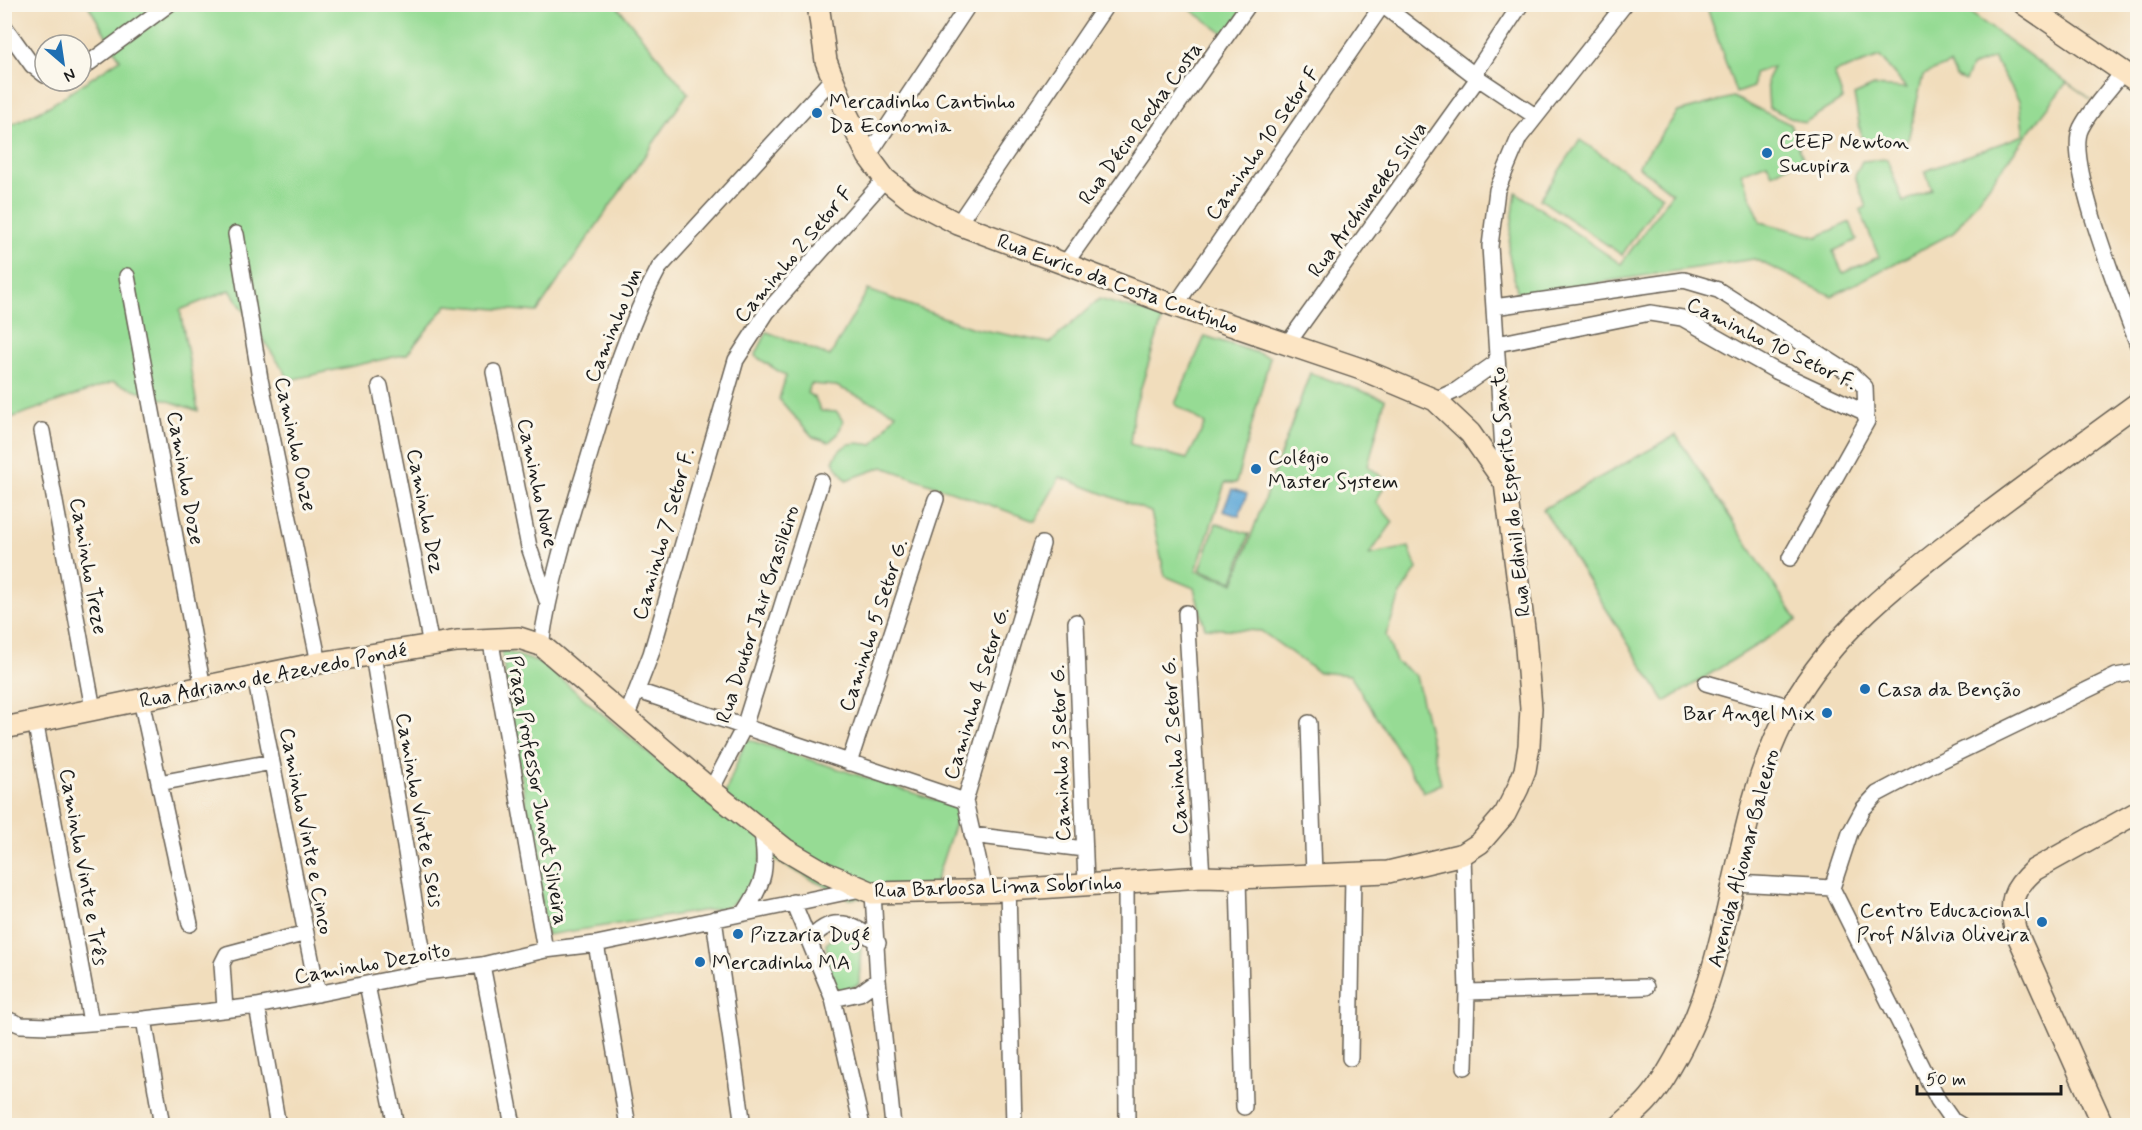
<svg xmlns="http://www.w3.org/2000/svg" width="2142" height="1130" font-family="Mynerve,sans-serif">
  <rect width="100%" height="100%" fill="#fbf7ec"/>
  <filter id="ink" filterUnits="userSpaceOnUse"><feTurbulence type="fractalNoise" baseFrequency=".0167" numOctaves="2"/><feDisplacementMap in="SourceGraphic" scale="12" xChannelSelector="R" yChannelSelector="G"/><feConvolveMatrix kernelMatrix="1 2 1 2 8 2 1 2 1" color-interpolation-filters="sRGB"/></filter>
  <filter id="wash" filterUnits="userSpaceOnUse"><feTurbulence type="fractalNoise" baseFrequency=".008" numOctaves="4" result="noise"/><feDisplacementMap in="SourceGraphic" scale="24" xChannelSelector="R" yChannelSelector="G"/><feGaussianBlur stdDeviation="1.35" result="paint"/><feColorMatrix in="noise" values="0 0 0 0 0 0 0 0 0 0 0 0 0 0 0 0 0 1.4 0 .05"/><feComposite in="paint" operator="in"/></filter>
  <g filter="url(#wash)">
    <rect width="100%" height="100%" fill="#f1ddbc"/>
    <path fill="#96db94" stroke="#597c58" stroke-width="1.5" d="M138 4 616 5 688 93 537 312 447 305 407 354 290 380 230 290 180 310 198 411 113 382 5 420 4 129 51 105 120 59 88 5Z
      M1184 5H1248L1226 35Z
      M1706 5H1959L2092 100 2067 82 1953 233 1832 296 1754 259 1518 295 1508 251 1516 192 1621 264 1672 193 1638 166 1678 112 1733 97 1790 124 1803 158 1772 174 1767 163 1741 173 1761 222 1817 237 1850 222 1857 240 1833 251 1843 273 1879 257 1860 210 1866 207 1855 176 1862 161 1887 159 1903 202 1932 189 1925 171 2024 135 2019 101 1994 58 1971 67 1965 81 1956 77 1950 64 1923 75 1908 140 1863 146 1854 95 1874 86 1906 88 1880 57 1834 73 1843 99 1804 123 1769 108 1767 79 1773 67 1754 73 1753 87 1736 93Z
      M1580 140 1662 196 1622 255 1540 199Z
      M868 290 973 328 1050 343 1099 299 1163 317 1134 410 1130 444 1187 459 1205 424 1175 404 1205 336 1270 357 1236 483H1225L1196 571 1234 583 1310 373 1385 399 1368 466 1387 481 1376 502 1393 522 1369 555 1409 547 1417 569 1401 593 1386 635 1396 662 1416 676 1441 784 1424 792 1350 675 1318 672 1261 631 1205 628 1194 588 1165 576 1151 512 1060 477 1035 521 883 467 846 480 833 461C842 442 853 441 873 445L896 413 836 386 811 384 807 393 815 398 821 411 837 412 843 421 838 434 829 442 813 437 779 399 786 376 755 356 767 332 830 356Z
      M1676 435 1797 620 1665 702 1543 509Z
      M1216 523 1249 534 1233 581 1200 570Z
      M501 650 543 664 727 819 719 810 746 739 960 808 932 892 849 899 774 860 762 849C756 882 757 888 727 907L547 935Z
      M849 933 861 943 859 984C848 990 842 993 831 985L826 944 837 935Z"/>
    <path fill="#61a9d8" stroke="#3e627a" stroke-width="1.5" d="M1232 489 1247 494 1239 516 1223 511Z"/>
  </g>
  <g filter="url(#ink)">
    <g fill="none" stroke-linecap="round" stroke-linejoin="round">
      <defs>
        <path id="street" d="M1381 4 1478 78 1535 116
          M4 26 32 65 45 75
          M81 69 169 4
          M2123 72C2109 90 2091 108 2081 128 2064 160 2124 306 2138 345
          M1474 75 1521 4
          M868 156 969 4
          M958 224 1107 4
          M236 234 260 379 319 663
          M1065 264 1249 4
          M127 276 203 688
          M1175 306 1383 4
          M1494 307 1684 280 1718 290 1851 374 1865 387 1866 415
          M1288 343 1478 78
          M1497 344 1650 313 1682 318 1776 371 1864 412 1867 421 1790 558
          M494 372 529 547 547 601
          M380 386 431 645
          M1435 400 1457 390 1497 362
          M42 431 93 709
          M1505 481 1490 246 1497 190 1519 138 1625 4
          M1186 613 1202 877
          M1076 622 1086 883
          M490 637 545 950
          M541 645C550 582 569 522 588 460 607 396 626 328 659 268L832 79
          M373 655 426 972
          M255 677 318 994
          M1706 683 1791 707
          M638 691 965 801
          M141 700 190 924
          M626 718 651 654 736 360 767 312 885 179
          M35 720 91 1022
          M1309 723 1314 875
          M849 763 936 499
          M159 783 272 762
          M711 790 744 727 821 481
          M972 835 1084 849
          M1463 854 1467 992 1465 1067
          M1238 878 1244 1107
          M1126 883 1127 1126
          M1735 883 1832 888
          M985 890 965 801 1042 544
          M1008 890 1014 1126
          M873 893 878 980 893 1126
          M793 902 833 999 860 993 878 980
          M745 912C767 878 766 870 762 830
          M714 919 743 1126
          M809 941C832 912 854 924 878 943
          M596 944 628 1126
          M482 965 513 1126
          M367 985 396 1126
          M1467 992 1646 987
          M833 999 862 1126
          M257 1006 278 1126
          M225 1009 222 964 227 954 306 933
          M4 1018 21 1025 49 1026 144 1019 257 1006 426 972 482 965 545 950 596 944 861 889
          M144 1019 162 1126
          M1350 1058 1353 874
          M1962 1126 1952 1120 1938 1100 1832 888 1850 833 1863 809 1877 794 1928 767 2116 676 2138 672"/>
        <path id="secondary" d="M2024 4 2138 82
          M4 728 319 663 457 641 519 638 541 645 711 790 785 849 826 873 873 893 1008 890 1202 877 1238 878 1388 872 1463 854 1480 843 1505 814 1518 788 1525 770 1529 746 1531 708 1525 636 1505 483 1470 433 1435 400 1361 369 1175 306 1065 264 958 224 909 198 885 179 868 156 846 112 826 61 818 4
          M1620 1126C1629 1117 1639 1110 1647 1101 1660 1087 1669 1070 1678 1054 1738 946 1730 814 1791 707 1833 632 1900 581 1966 530 2023 487 2080 445 2138 403
          M2103 1126 2015 929C2009 900 2012 890 2034 870L2138 812"/>
      </defs>
      <use href="#street" stroke="#676054" stroke-width="18"/>
      <use href="#secondary" stroke="#676054" stroke-width="24"/>
      <use href="#street" stroke="#fff" stroke-width="15"/>
      <use href="#secondary" stroke="#fce5c4" stroke-width="21"/>
    </g>
  </g>
  <g fill="#1f6fb2" stroke="#fbf7ec" stroke-width="2">
    <circle cx="817" cy="113" r="6"/>
    <circle cx="1767" cy="153" r="6"/>
    <circle cx="1256" cy="469" r="6"/>
    <circle cx="1865" cy="689" r="6"/>
    <circle cx="1827" cy="713" r="6"/>
    <circle cx="2042" cy="922" r="6"/>
    <circle cx="738" cy="934" r="6"/>
    <circle cx="700" cy="962" r="6"/>
  </g>
  <g text-anchor="middle" stroke-width="6" stroke-linejoin="round" paint-order="stroke">
    <g font-size="21" fill="#1c1c1c" stroke="#fbf7ec" text-anchor="start">
      <text x="829" y="108">Mercadinho Cantinho<tspan x="829" dy="24">Da Economia</tspan></text>
      <text x="1779" y="148">CEEP Newton<tspan x="1779" dy="24">Sucupira</tspan></text>
      <text x="1268" y="464">Colégio<tspan x="1268" dy="24">Master System</tspan></text>
      <text x="1877" y="696">Casa da Benção</text>
      <text x="1815" y="720" text-anchor="end">Bar Angel Mix</text>
      <text x="2030" y="917" text-anchor="end">Centro Educacional<tspan x="2030" dy="24">Prof Nálvia Oliveira</tspan></text>
      <text x="750" y="941">Pizzaria Dugé</text>
      <text x="712" y="969">Mercadinho MA</text>
    </g>
    <g font-size="21" fill="#1c1c1c" stroke="#fbf7ec">
      <text transform="translate(1140 123) rotate(-54)" y="7">Rua Décio Rocha Costa</text>
      <text transform="translate(1262 143) rotate(-55)" y="7">Caminho 10 Setor F</text>
      <text transform="translate(1367 199) rotate(-54)" y="7">Rua Archimedes Silva</text>
      <text transform="translate(793 254) rotate(-50)" y="7">Caminho 2 Setor F</text>
      <text transform="translate(1118 283) rotate(20)" y="7">Rua Eurico da Costa Coutinho</text>
      <text transform="translate(613 325) rotate(-68)" y="7">Caminho Um</text>
      <text transform="translate(1772 343) rotate(26)" y="7">Caminho 10 Setor F.</text>
      <text transform="translate(296 444) rotate(78)" y="7">Caminho Onze</text>
      <text transform="translate(186 478) rotate(80)" y="7">Caminho Doze</text>
      <text transform="translate(538 483) rotate(78)" y="7">Caminho Nove</text>
      <text transform="translate(1510 492) rotate(-96)" y="7">Rua Edinil do Esperito Santo</text>
      <text transform="translate(426 511) rotate(79)" y="7">Caminho Dez</text>
      <text transform="translate(663 534) rotate(-74)" y="7">Caminho 7 Setor F.</text>
      <text transform="translate(89 566) rotate(80)" y="7">Caminho Treze</text>
      <text transform="translate(757 614) rotate(-72)" y="7">Rua Doutor Jair Brasileiro</text>
      <text transform="translate(873 625) rotate(-72)" y="7">Caminho 5 Setor G.</text>
      <text transform="translate(273 675) rotate(-11)" y="7">Rua Adriano de Azevedo Pondé</text>
      <text transform="translate(976 693) rotate(-73)" y="7">Caminho 4 Setor G.</text>
      <text transform="translate(1174 746) rotate(-94)" y="7">Caminho 2 Setor G.</text>
      <text transform="translate(1060 753) rotate(-92)" y="7">Caminho 3 Setor G.</text>
      <text transform="translate(538 790) rotate(80)" y="7">Praça Professor Junot Silveira</text>
      <text transform="translate(420 810) rotate(80)" y="7">Caminho Vinte e Seis</text>
      <text transform="translate(307 831) rotate(79)" y="7">Caminho Vinte e Cinco</text>
      <text transform="translate(1743 858) rotate(-75)" y="7">Avenida Aliomar Baleeiro</text>
      <text transform="translate(84 867) rotate(80)" y="7">Caminho Vinte e Três</text>
      <text transform="translate(998 886) rotate(-2)" y="7">Rua Barbosa Lima Sobrinho</text>
      <text transform="translate(372 963) rotate(-10)" y="7">Caminho Dezoito</text>
    </g>
  </g>
  <rect width="2142" height="1130" fill="none" stroke="#fbf7ec" stroke-width="24"/>
  <g transform="translate(63 63) rotate(151)"><circle r="28" fill="#fbf7ec" stroke="#a29f99" stroke-width="1.5"/>
  <path d="M0-4.5L10 22L0 15L-10 22Z" fill="#1f6fb2"/>
  <text y="-9" font-size="16" font-weight="bold" text-anchor="middle" fill="#1c1c1c">N</text>
  </g>
  <path d="M1917 1085v9h144v-9" fill="none" stroke="#1c1c1c" stroke-width="3"/>
  <text x="1926" y="1085" font-size="18" fill="#1c1c1c" stroke="#fbf7ec" stroke-width="4.5" paint-order="stroke">50 m</text>
</svg>
